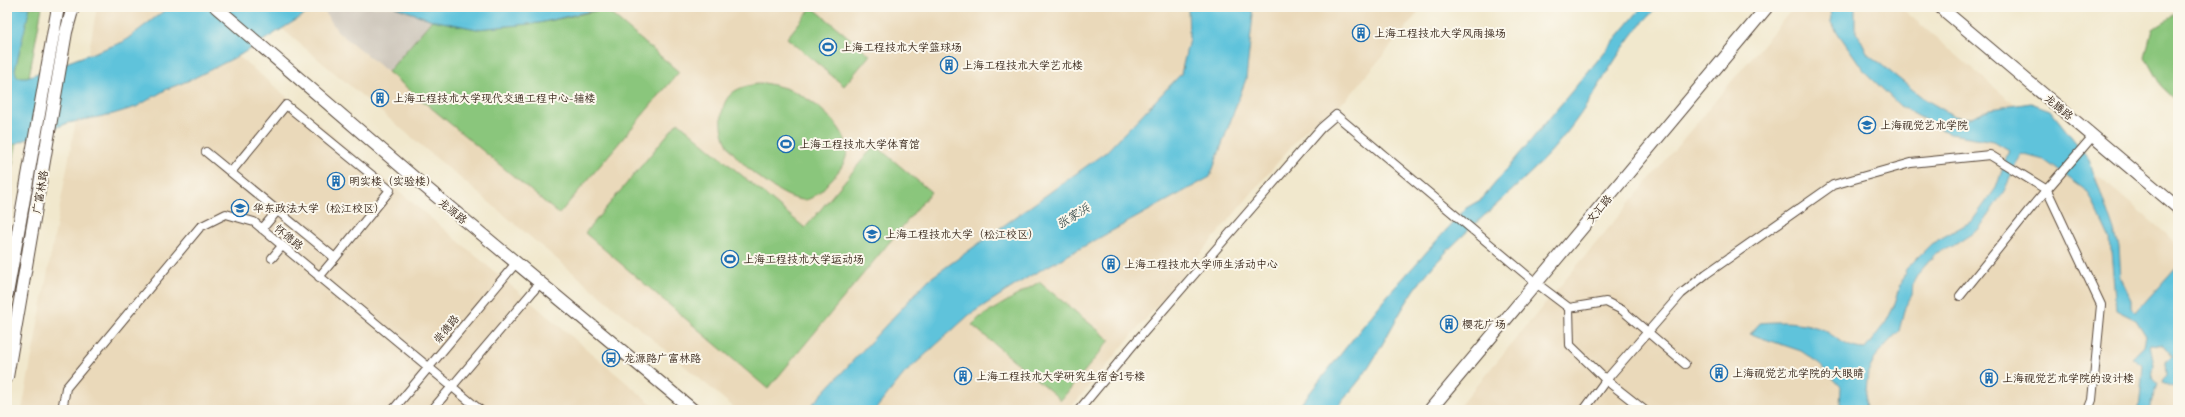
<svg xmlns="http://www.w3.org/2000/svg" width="2185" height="417" font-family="'Comic Neue','LXGW WenKai TC',sans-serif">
  <rect width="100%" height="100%" fill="#fbf7ec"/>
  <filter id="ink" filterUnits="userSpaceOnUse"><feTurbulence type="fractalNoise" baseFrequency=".025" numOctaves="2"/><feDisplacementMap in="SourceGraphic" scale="8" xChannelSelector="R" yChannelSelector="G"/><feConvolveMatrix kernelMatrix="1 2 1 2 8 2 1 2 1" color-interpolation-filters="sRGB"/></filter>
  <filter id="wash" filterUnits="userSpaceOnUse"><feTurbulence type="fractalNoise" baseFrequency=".012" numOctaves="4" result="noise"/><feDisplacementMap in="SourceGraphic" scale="16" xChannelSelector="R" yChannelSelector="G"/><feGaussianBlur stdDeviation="0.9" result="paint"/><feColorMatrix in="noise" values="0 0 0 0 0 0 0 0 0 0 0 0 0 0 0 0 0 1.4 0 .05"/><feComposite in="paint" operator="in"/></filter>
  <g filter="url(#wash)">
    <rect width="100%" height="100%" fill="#f1e8cd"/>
    <path fill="#ead9ba" d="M97 7H180L659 410H22Z
      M256 7H1423L1347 99 1315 121 1304 131 1069 410H737Z
      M1794 7H1900L2178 244V410H1456Z"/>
    <path fill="#cac3b8" d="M324 7H395L432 20 388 72 338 32 323 9Z"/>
    <path fill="#8ac67b" stroke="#62784c" d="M7 7H42L11 173H7Z
      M812 7 870 55 844 86 787 38Z
      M605 9 679 72 559 214 388 72 432 20 477 29 539 23Z
      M2178 13V102L2161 86 2145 57 2152 29Z
      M764 83C773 85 784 87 793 91 813 100 849 128 847 152 846 164 836 175 828 183 823 189 813 200 804 200 783 200 740 165 729 147 720 134 718 107 730 95 739 86 752 85 764 83Z
      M678 122 805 228 875 145 931 192 768 389 585 233Z
      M1039 282 1110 340 1061 400 972 325 979 318Z"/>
    <path fill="#5ec3db" stroke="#4c767c" d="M7 7H30L15 70 17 77H27L123 42 169 7H317L240 55 190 80 167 89 136 107 113 114 68 123 15 144 7 145Z
      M395 7H608L539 23 477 29 432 20Z
      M1188 7H1251L1253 15 1246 79 1210 177 1030 276 969 315 904 374 875 410H807L928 280 1106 152 1181 74 1189 39Z
      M1642 7H1658C1620 41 1600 91 1568 131 1529 182 1476 218 1434 265 1406 296 1390 333 1369 367 1359 382 1346 396 1335 410H1296L1388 295 1466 208 1482 199Z
      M1830 7H1855V28L1868 54 1923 98 1954 116 1969 118 1990 109 2031 103 2050 110 2089 159 2119 246 2121 278 2131 299V307L2136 312 2178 265V384L2176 388 2162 383 2163 379 2167 375 2166 362 2173 357 2163 345 2150 344 2154 365 2152 378 2157 384 2149 410H2139L2143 366 2132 358 2144 346 2146 336 2136 320 2116 310 2110 239 2088 192 2044 160 2021 154 2004 191 1979 229 1953 246 1936 253 1918 274 1913 283 1912 295 1905 307 1899 331 1878 353 1868 372 1865 400 1866 410H1838L1840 405 1841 387 1820 364 1801 351 1750 334 1760 323C1782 321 1807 321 1827 332 1840 340 1849 349 1865 349L1886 322 1894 306 1906 269 1931 244 1972 221 1996 188 2009 150 1994 141 1950 134 1900 106 1865 72 1831 23Z"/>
  </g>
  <g filter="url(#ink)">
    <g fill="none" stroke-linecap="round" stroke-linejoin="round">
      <defs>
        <path id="street" d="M206 152 335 258 319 277
          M231 172 286 105 390 190 335 258
          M262 229 278 210
          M272 258 282 246
          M1960 296 2030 209 2093 136
          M1569 308 1570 345 1606 380 1644 410
          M62 410 66 388 200 227 226 214 254 222 480 410
          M393 410 516 263
          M432 410 540 283
          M1079 410 1133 345 1321 128 1336 115 1536 283 1569 308 1606 302 1622 310 1685 364
          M1584 410 1606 380 1681 294 1706 274 1833 185 1911 163 1990 155 2047 190 2101 305 2092 400 2088 410"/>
        <path id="secondary" d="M216 7 418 181 693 410
          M1940 7 2178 208
          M7 294 58 7
          M7 377 66 32 73 7
          M1430 410 1767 7"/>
      </defs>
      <use href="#street" stroke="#564638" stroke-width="10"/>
      <use href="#secondary" stroke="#564638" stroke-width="14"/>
      <use href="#street" stroke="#fff" stroke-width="8"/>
      <use href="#secondary" stroke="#fff" stroke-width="12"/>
    </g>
  </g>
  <defs>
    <symbol id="building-ring" viewBox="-11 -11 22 22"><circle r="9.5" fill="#fbf7ec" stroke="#1f6fb2" stroke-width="1.5"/><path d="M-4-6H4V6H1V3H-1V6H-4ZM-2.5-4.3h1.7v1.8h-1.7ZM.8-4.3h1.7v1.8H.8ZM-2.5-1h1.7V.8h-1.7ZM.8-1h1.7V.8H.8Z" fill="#1f6fb2"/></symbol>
    <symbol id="stadium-ring" viewBox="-11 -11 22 22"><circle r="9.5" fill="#fbf7ec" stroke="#1f6fb2" stroke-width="1.5"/><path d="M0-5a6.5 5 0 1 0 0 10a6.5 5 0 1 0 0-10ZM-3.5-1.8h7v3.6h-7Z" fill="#1f6fb2"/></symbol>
    <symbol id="university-ring" viewBox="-11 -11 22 22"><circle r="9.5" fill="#fbf7ec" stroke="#1f6fb2" stroke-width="1.5"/><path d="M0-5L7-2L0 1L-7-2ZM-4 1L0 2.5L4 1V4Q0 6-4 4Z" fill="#1f6fb2"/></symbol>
    <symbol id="bus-ring" viewBox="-11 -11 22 22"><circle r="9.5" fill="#fbf7ec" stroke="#1f6fb2" stroke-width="1.5"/><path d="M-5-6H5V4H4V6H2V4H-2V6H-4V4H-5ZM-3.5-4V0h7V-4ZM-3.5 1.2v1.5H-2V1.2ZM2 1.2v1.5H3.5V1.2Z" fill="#1f6fb2"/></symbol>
  </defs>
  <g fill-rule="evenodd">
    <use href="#building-ring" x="1351" y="23" width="20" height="20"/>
    <use href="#stadium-ring" x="818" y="37" width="20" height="20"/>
    <use href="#building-ring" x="939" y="55" width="20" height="20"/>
    <use href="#building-ring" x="370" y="88" width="20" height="20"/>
    <use href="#university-ring" x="1857" y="115" width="20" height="20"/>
    <use href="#stadium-ring" x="776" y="134" width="20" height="20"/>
    <use href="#building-ring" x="326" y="171" width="20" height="20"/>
    <use href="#university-ring" x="230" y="198" width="20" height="20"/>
    <use href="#university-ring" x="862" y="224" width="20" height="20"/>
    <use href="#stadium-ring" x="720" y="249" width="20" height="20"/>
    <use href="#building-ring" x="1101" y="254" width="20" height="20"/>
    <use href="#building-ring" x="1439" y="314" width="20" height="20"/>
    <use href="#bus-ring" x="601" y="348" width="20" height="20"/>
    <use href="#building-ring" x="1709" y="363" width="20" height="20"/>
    <use href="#building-ring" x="953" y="366" width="20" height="20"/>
    <use href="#building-ring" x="1979" y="368" width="20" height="20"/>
  </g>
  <g text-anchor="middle" stroke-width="4" stroke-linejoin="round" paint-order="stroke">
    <g font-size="11" fill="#3b2a1e" stroke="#fbf7ec" text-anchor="start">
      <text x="1374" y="37">上海工程技术大学风雨操场</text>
      <text x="841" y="51">上海工程技术大学篮球场</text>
      <text x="962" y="69">上海工程技术大学艺术楼</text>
      <text x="393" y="102">上海工程技术大学现代交通工程中心-辅楼</text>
      <text x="1880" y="129">上海视觉艺术学院</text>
      <text x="799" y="148">上海工程技术大学体育馆</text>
      <text x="349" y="185">明实楼（实验楼）</text>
      <text x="253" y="212">华东政法大学（松江校区）</text>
      <text x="885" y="238">上海工程技术大学（松江校区）</text>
      <text x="743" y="263">上海工程技术大学运动场</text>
      <text x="1124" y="268">上海工程技术大学师生活动中心</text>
      <text x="1462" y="328">樱花广场</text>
      <text x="624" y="362">龙源路广富林路</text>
      <text x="1732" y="377">上海视觉艺术学院的大眼睛</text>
      <text x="976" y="380">上海工程技术大学研究生宿舍1号楼</text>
      <text x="2002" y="382">上海视觉艺术学院的设计楼</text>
    </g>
    <g font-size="11" fill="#3b2a1e" stroke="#fbf7ec">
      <text transform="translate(2059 107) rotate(40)" y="4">龙腾路</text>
      <text transform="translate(40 192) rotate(-80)" y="4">广富林路</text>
      <text transform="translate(1599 209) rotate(-50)" y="4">文汇路</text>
      <text transform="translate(453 211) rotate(40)" y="4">龙源路</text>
      <text transform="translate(289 237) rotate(40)" y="4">怀德路</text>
      <text transform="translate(446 329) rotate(-50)" y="4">崇德路</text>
    </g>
    <g font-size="12" font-style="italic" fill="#465857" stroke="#fbf7ec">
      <text transform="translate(1073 216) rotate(-31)" y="4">张家浜</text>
    </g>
  </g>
  <rect width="2185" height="417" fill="none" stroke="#fbf7ec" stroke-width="24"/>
</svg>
